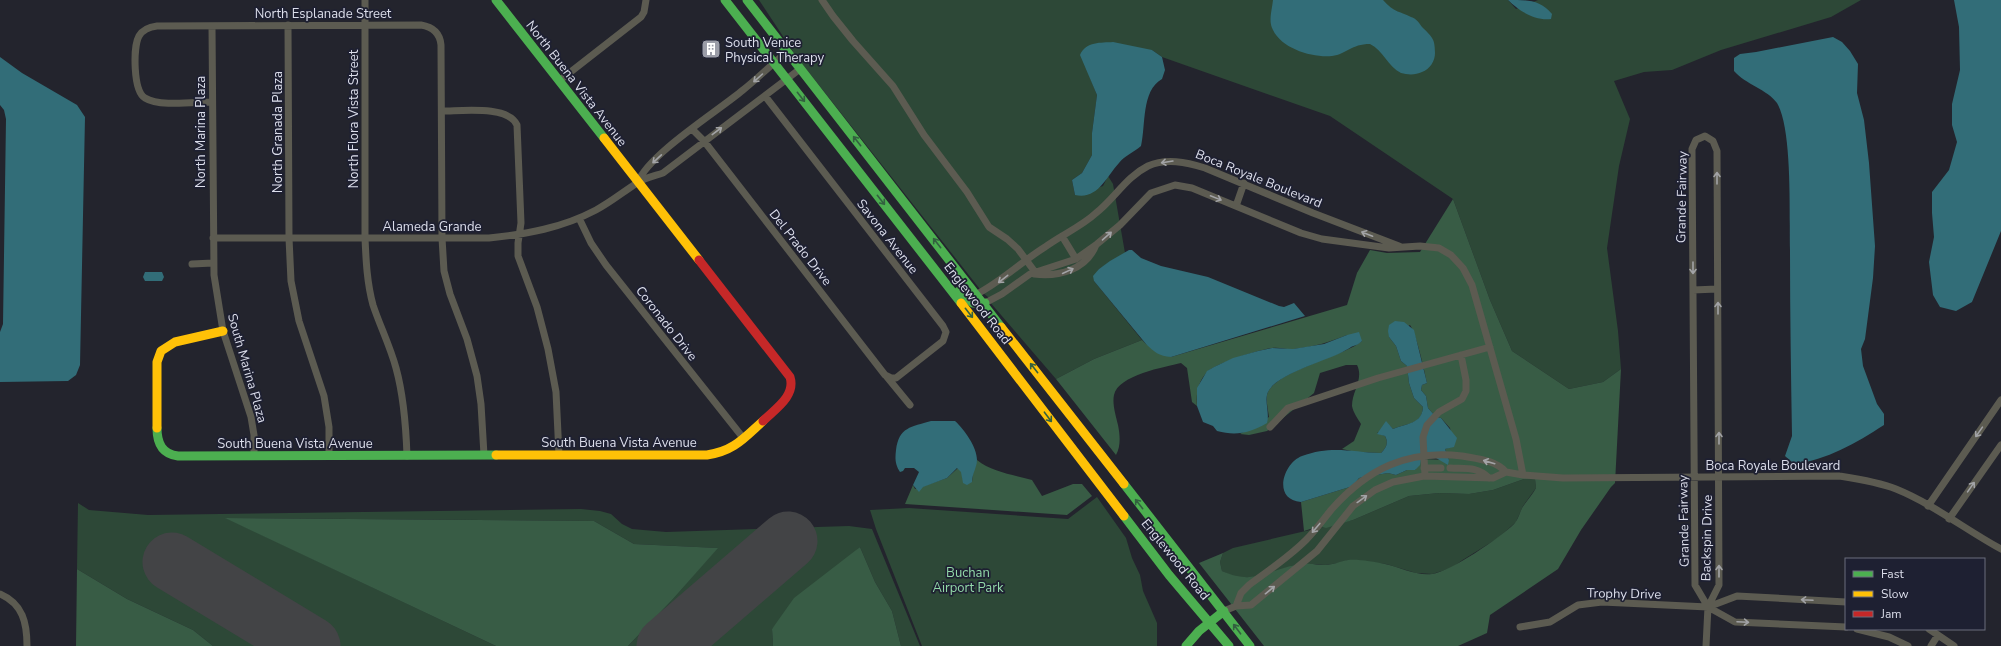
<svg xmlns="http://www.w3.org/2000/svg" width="2001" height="646" font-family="'Nunito Sans',sans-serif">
  <rect width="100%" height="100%" fill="#23242d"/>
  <path fill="#2d4837" d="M759 0H1508L1516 9 1538 0H1861L1831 17 1721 50 1672 70 1644 72 1614 81 1630 119 1619 166 1607 248 1618 331 1621 369 1603 382 1569 389 1512 351 1490 300 1453 199 1330 116 1162 57 1152 50 1089 75 1097 95 1092 133V155L1082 173 1072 180 1075 195 1103 186 1108 176 1113 184 1125 253 1099 269 1094 281 1142 340 1094 359 1056 379 989 301 988 297 983 293 796 56Z
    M1524 479H1535L1536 488 1523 506 1516 522 1498 538 1461 561 1452 568 1432 574 1416 573 1386 564 1348 560 1340 563 1325 565 1315 564 1255 578 1234 577 1222 571 1220 562 1223 553 1233 548 1353 520 1409 496 1439 493 1469 494 1493 490Z
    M1097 497 1126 538 1132 558 1140 575 1143 591 1157 623V646H922L876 529 870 510 909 508 1068 519Z
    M78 503 89 510 148 515 581 509 600 511 611 514 622 524 632 529 666 532 849 526 872 529 920 646H901L892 611 875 582 860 547 772 629 773 646H628L673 599 717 548 634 544 594 521 226 518 496 646H213L193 630 127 599 77 569Z"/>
  <path fill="#385c45" d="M1453 199 1490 300 1512 351 1569 389 1603 382 1621 369 1615 483 1611 487 1581 530 1558 569 1490 615 1487 633 1458 646H1264L1199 563 1223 553 1220 562 1222 571C1257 587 1270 567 1304 564 1311 563 1318 565 1325 565 1333 565 1341 561 1348 560 1359 559 1374 562 1385 564 1400 567 1416 576 1432 574 1450 572 1501 537 1514 524 1519 519 1520 510 1524 505 1528 499 1533 494 1536 488L1535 479H1524L1493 490 1469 494 1439 493 1409 496 1353 520 1326 528 1320 526 1304 531 1301 502 1353 486 1359 478 1388 473 1396 475 1407 470H1415L1421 459 1449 460 1445 449 1454 446 1450 428 1441 418 1436 417 1428 408 1426 396 1421 390 1422 385 1427 383C1424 369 1417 336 1410 325L1389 337 1396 346 1401 361 1407 366 1409 383 1414 398 1423 407C1422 425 1407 423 1393 429L1390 426 1377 433 1385 436C1389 443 1386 448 1381 453L1356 452 1342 449 1354 441 1361 424C1358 419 1353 412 1352 406 1352 391 1364 379 1357 365H1346L1320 373 1314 393 1267 431 1249 435 1240 434 1269 417C1268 410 1266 401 1267 395 1271 372 1345 356 1362 341L1347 335C1330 342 1313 347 1294 349 1287 350 1280 347 1272 348 1261 349 1214 364 1207 372 1198 382 1196 392 1197 406L1192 402 1187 368 1181 363C1165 367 1118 375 1114 395 1112 404 1116 416 1118 425 1120 435 1121 446 1116 455L1056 379 1094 359 1142 340 1146 344 1171 357 1347 305 1357 273 1370 250 1387 253 1420 252Z
    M977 460C992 472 1014 475 1032 480L1042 496 1073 484H1082L1092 496 1067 515 905 504 913 485 915 489 947 478 958 468 962 472V478L972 482 973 471Z
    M225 518 594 521 634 544 718 548 673 599 628 646H496Z
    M860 547 875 582 892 611 901 646H773L772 629 794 598Z
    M77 569 127 599 193 630 213 646H76Z"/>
  <path fill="#326d78" d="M1273 0H1383C1395 13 1397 10 1411 17 1417 19 1419 23 1422 27 1432 37 1435 38 1435 53 1435 61 1430 69 1422 72 1416 75 1408 75 1401 73 1388 67 1383 50 1370 44 1351 44 1347 54 1332 56 1313 58 1282 49 1273 30 1268 21 1272 10 1273 0Z
    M1508 0C1528 0 1540 0 1552 14L1551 19C1535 21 1519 11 1508 0Z
    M1954 0H2001V231L1972 302 1956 311 1940 307 1933 295 1929 262 1934 237 1932 213V192L1949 170 1957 142 1952 125V104L1960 70 1959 27Z
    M1833 37 1842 42 1850 51 1858 64 1857 93 1864 120 1869 163 1875 246 1873 278 1865 339 1861 349 1863 366 1877 404 1884 414V425C1856 443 1827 460 1794 464L1785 456 1792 436C1791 374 1790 312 1790 251 1789 218 1793 130 1777 103 1768 90 1745 84 1734 71V58L1740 54 1756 52Z
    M1113 42 1152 50 1162 57 1165 70 1162 79C1141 91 1146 125 1141 146 1134 152 1124 156 1119 163 1106 177 1098 200 1075 195L1072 180 1082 173 1092 155V133L1097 95 1080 55C1086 41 1101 43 1113 42Z
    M0 57 22 73 77 105 85 117 80 365 76 375 68 381 0 382V332L3 324 6 119 4 110 0 105Z
    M1129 250H1132L1141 258 1161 266 1208 277 1279 306 1284 307 1294 303 1305 316 1171 357C1159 356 1154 352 1146 344L1094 281 1093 276 1099 269 1110 261Z
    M145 272H162L164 277 162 281H145L143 277Z
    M1395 321 1404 322 1414 330 1427 383 1422 385 1421 390 1426 396 1428 408 1436 417 1441 418 1457 438 1454 447 1445 449 1449 460 1448 465 1436 458 1421 459 1420 465 1415 470H1407L1396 475 1388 473 1359 478 1353 486 1301 502C1272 500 1283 463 1302 456 1331 445 1352 452 1381 453 1386 448 1389 443 1385 436L1377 434 1386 421 1393 429C1407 423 1422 424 1423 407L1414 398 1409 383 1407 366 1401 361 1396 346 1389 337 1388 331 1389 325Z
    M1359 332 1362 341C1358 345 1356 345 1351 347 1351 347 1347 350 1346 350 1328 361 1277 373 1268 392 1264 401 1270 413 1267 423 1250 433 1236 436 1217 431L1213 426 1203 422 1197 406V388L1207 371 1214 367 1233 358 1258 351 1272 348 1293 349 1324 344 1347 335Z
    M931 421H955C964 429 977 447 977 460 977 467 972 474 972 482L967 485 963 483 961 472 957 468 947 478 923 487 919 492 913 485 919 472 914 468H905L903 471 900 472C895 464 895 459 896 450 899 427 911 427 931 421Z"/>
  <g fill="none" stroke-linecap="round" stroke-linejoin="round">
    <path stroke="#434446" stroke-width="59" d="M172 562 311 646
      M666 646 788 541"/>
    <path stroke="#5c5b51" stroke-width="7" d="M365 0V238C366 261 367 283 373 305 380 326 390 346 396 368 404 397 406 426 407 456
      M822 0 833 16 853 41 893 86 924 135 967 192 989 227 1007 239 1018 249 1035 272
      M288 25 289 238 291 281 299 321 324 396 329 427V456
      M212 26 214 275 223 331 251 417 254 435V456
      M559 81 641 17 644 12 646 0
      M212 102C195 102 159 107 145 98 133 91 133 47 139 36 143 29 149 27 157 26L421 25C433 27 440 33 441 45L442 238 444 271 450 294 467 339 477 376 481 404 484 455
      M442 111C462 111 508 105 517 125L521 223 518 243V256L537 307 548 349 556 392 559 455
      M692 129 704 141 885 375 891 378H896L943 341 946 332 943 326 765 96
      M638 182C649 154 718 111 743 90 758 78 772 64 787 52
      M1236 206 1244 183
      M579 218 591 243 606 265 744 439
      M1062 236 1076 259
      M213 238H489C527 234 562 228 596 210 611 202 623 192 637 183 644 178 654 176 663 173L800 69
      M192 264 213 263
      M1034 274C1059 277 1086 270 1096 245
      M1693 290 1717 289
      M977 294C1002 281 1021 262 1045 247 1061 235 1081 227 1096 213 1115 198 1126 177 1148 166 1166 158 1186 162 1205 168L1313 213 1399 246
      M985 303 1002 294 1030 274 1076 259 1097 244 1120 225 1151 193 1175 185 1192 188 1301 233 1322 239 1389 248 1420 246 1439 248 1451 255 1463 268 1472 285 1516 439 1523 475 1563 478 1839 476C1858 479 1878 482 1896 489 1933 504 1966 530 2001 549
      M887 377 910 405
      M1270 427 1288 408 1378 378 1490 347
      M1424 468H1441
      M1450 468C1465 469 1477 466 1489 478
      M1506 472 1523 475
      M1425 476 1423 437 1427 425 1439 412 1462 399 1466 391V380L1461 355
      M1928 506 2001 400
      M1949 519 2001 445
      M0 594C23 604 27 623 27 646
      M1708 607 1735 622 1846 627
      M1224 611 1236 606 1251 605 1317 551 1353 506 1375 490 1393 482 1424 476 1493 478 1506 472C1495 460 1478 459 1462 456 1408 449 1367 469 1331 510 1323 520 1315 531 1306 540 1289 557 1268 571 1249 585L1241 593 1236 606
      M1520 627 1550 622 1578 605 1602 602 1708 607 1737 596 1846 602
      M1857 629 1889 637 1908 646
      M1929 629 1954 646
      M1706 646 1708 607 1719 585 1717 151 1713 141 1705 136 1696 140 1692 149 1695 585 1708 607
      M1931 646 1938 635"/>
    <path stroke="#4caf50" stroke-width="9" d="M496 0 604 138
      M725 0 961 303
      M747 0 1001 327
      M959 291 973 303H985
      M157 428C157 443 162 454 178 456L496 455
      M1124 484 1250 646
      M1124 516 1169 575 1229 646
      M1186 646 1199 631 1224 611"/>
    <path stroke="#ffc107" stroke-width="9" d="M604 138 699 260
      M961 303 1124 516
      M1001 327 1124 484
      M157 428V362L161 351 175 342 223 331
      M496 455H707C734 451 744 438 763 421"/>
    <path stroke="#c62828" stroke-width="9" d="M699 260 790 377C796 396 775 409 763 421"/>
  </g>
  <defs><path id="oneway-shaft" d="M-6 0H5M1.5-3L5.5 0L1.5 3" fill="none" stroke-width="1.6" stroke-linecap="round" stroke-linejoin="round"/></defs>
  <g stroke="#a2a3a6">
    <use href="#oneway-shaft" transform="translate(758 78) rotate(138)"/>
    <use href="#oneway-shaft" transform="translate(717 131) rotate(-37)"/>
    <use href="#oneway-shaft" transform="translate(657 159) rotate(137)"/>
    <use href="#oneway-shaft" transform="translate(1167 162) rotate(171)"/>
    <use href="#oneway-shaft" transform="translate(1717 178) rotate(-90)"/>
    <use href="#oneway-shaft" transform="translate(1216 198) rotate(22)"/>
    <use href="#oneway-shaft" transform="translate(1367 234) rotate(-159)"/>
    <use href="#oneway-shaft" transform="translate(1107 236) rotate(-41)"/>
    <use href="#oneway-shaft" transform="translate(1693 268) rotate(90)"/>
    <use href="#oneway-shaft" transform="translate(1068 271) rotate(-25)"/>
    <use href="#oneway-shaft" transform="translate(1003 279) rotate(142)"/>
    <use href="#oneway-shaft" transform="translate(1718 308) rotate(-90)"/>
    <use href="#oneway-shaft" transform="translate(1979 432) rotate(125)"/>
    <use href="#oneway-shaft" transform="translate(1719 438) rotate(-90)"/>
    <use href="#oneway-shaft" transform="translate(1489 462) rotate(-164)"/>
    <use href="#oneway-shaft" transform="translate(1971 487) rotate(-55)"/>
    <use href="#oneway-shaft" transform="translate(1362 499) rotate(-36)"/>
    <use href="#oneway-shaft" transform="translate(1316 528) rotate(130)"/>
    <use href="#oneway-shaft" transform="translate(1719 571) rotate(-90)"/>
    <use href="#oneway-shaft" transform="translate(1270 590) rotate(-39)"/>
    <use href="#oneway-shaft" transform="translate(1807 600) rotate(-177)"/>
    <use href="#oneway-shaft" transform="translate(1743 622) rotate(3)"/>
  </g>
  <g stroke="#336040">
    <use href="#oneway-shaft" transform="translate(801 97) rotate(52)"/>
    <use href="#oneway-shaft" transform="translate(857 141) rotate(-128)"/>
    <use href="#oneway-shaft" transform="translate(881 200) rotate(52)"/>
    <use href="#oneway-shaft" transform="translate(937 243) rotate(-128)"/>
    <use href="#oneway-shaft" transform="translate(969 313) rotate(52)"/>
    <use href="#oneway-shaft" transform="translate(1034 368) rotate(-128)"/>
    <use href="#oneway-shaft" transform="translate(1048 417) rotate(53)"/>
    <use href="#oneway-shaft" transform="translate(1139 504) rotate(-128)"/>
    <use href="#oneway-shaft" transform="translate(1237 629) rotate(-127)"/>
  </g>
  <defs>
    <symbol id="building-square" viewBox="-11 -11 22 22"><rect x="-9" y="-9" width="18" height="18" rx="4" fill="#9b9da8" stroke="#1e2032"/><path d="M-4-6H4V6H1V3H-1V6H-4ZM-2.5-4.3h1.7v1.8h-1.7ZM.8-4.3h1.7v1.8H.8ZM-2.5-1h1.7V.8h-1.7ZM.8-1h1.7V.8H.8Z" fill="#fff"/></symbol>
  </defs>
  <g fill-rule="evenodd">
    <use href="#building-square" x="700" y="38" width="22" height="22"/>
  </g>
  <g text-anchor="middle" stroke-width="3.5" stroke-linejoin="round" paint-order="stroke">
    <g font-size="13" fill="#dcdeeb" stroke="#1e2032">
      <text x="323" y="18">North Esplanade Street</text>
      <text transform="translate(577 83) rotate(52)" y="5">North Buena Vista Avenue</text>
      <text transform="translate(353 119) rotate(-90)" y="5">North Flora Vista Street</text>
      <text transform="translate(200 132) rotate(-90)" y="5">North Marina Plaza</text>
      <text transform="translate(277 132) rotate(-90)" y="5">North Granada Plaza</text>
      <text transform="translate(1259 178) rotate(22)" y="5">Boca Royale Boulevard</text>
      <text transform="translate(1681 197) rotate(-89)" y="5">Grande Fairway</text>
      <text x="432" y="231">Alameda Grande</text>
      <text transform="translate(888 236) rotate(52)" y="5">Savona Avenue</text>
      <text transform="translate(801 247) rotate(52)" y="5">Del Prado Drive</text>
      <text transform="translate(978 303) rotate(52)" y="5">Englewood Road</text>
      <text transform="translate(667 323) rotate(52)" y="5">Coronado Drive</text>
      <text transform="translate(248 368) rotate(74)" y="5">South Marina Plaza</text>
      <text x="619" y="447">South Buena Vista Avenue</text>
      <text x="295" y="448">South Buena Vista Avenue</text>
      <text x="1773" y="470">Boca Royale Boulevard</text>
      <text transform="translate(1683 521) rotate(-91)" y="5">Grande Fairway</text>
      <text transform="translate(1706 538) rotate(-89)" y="5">Backspin Drive</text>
      <text transform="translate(1176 559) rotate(51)" y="5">Englewood Road</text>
      <text transform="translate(1624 593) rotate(1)" y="5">Trophy Drive</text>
    </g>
    <g font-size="13" fill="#dcdeeb" stroke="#1e2032" text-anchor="start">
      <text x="725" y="47">South Venice<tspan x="725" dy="15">Physical Therapy</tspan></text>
    </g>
    <g font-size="13" fill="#92d8a8" stroke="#1e2032">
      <text x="968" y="577">Buchan<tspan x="968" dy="15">Airport Park</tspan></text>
    </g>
  </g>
  <rect x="1845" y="558" width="140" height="72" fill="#1e2032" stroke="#6a6c7c"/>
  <rect x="1853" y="571" width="20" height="6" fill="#4caf50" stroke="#6a6c7c"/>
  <text x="1881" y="578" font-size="12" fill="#dcdeeb">Fast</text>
  <rect x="1853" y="591" width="20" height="6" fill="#ffc107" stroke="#6a6c7c"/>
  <text x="1881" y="598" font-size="12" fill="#dcdeeb">Slow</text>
  <rect x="1853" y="611" width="20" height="6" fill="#c62828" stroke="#6a6c7c"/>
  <text x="1881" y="618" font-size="12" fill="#dcdeeb">Jam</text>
</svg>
